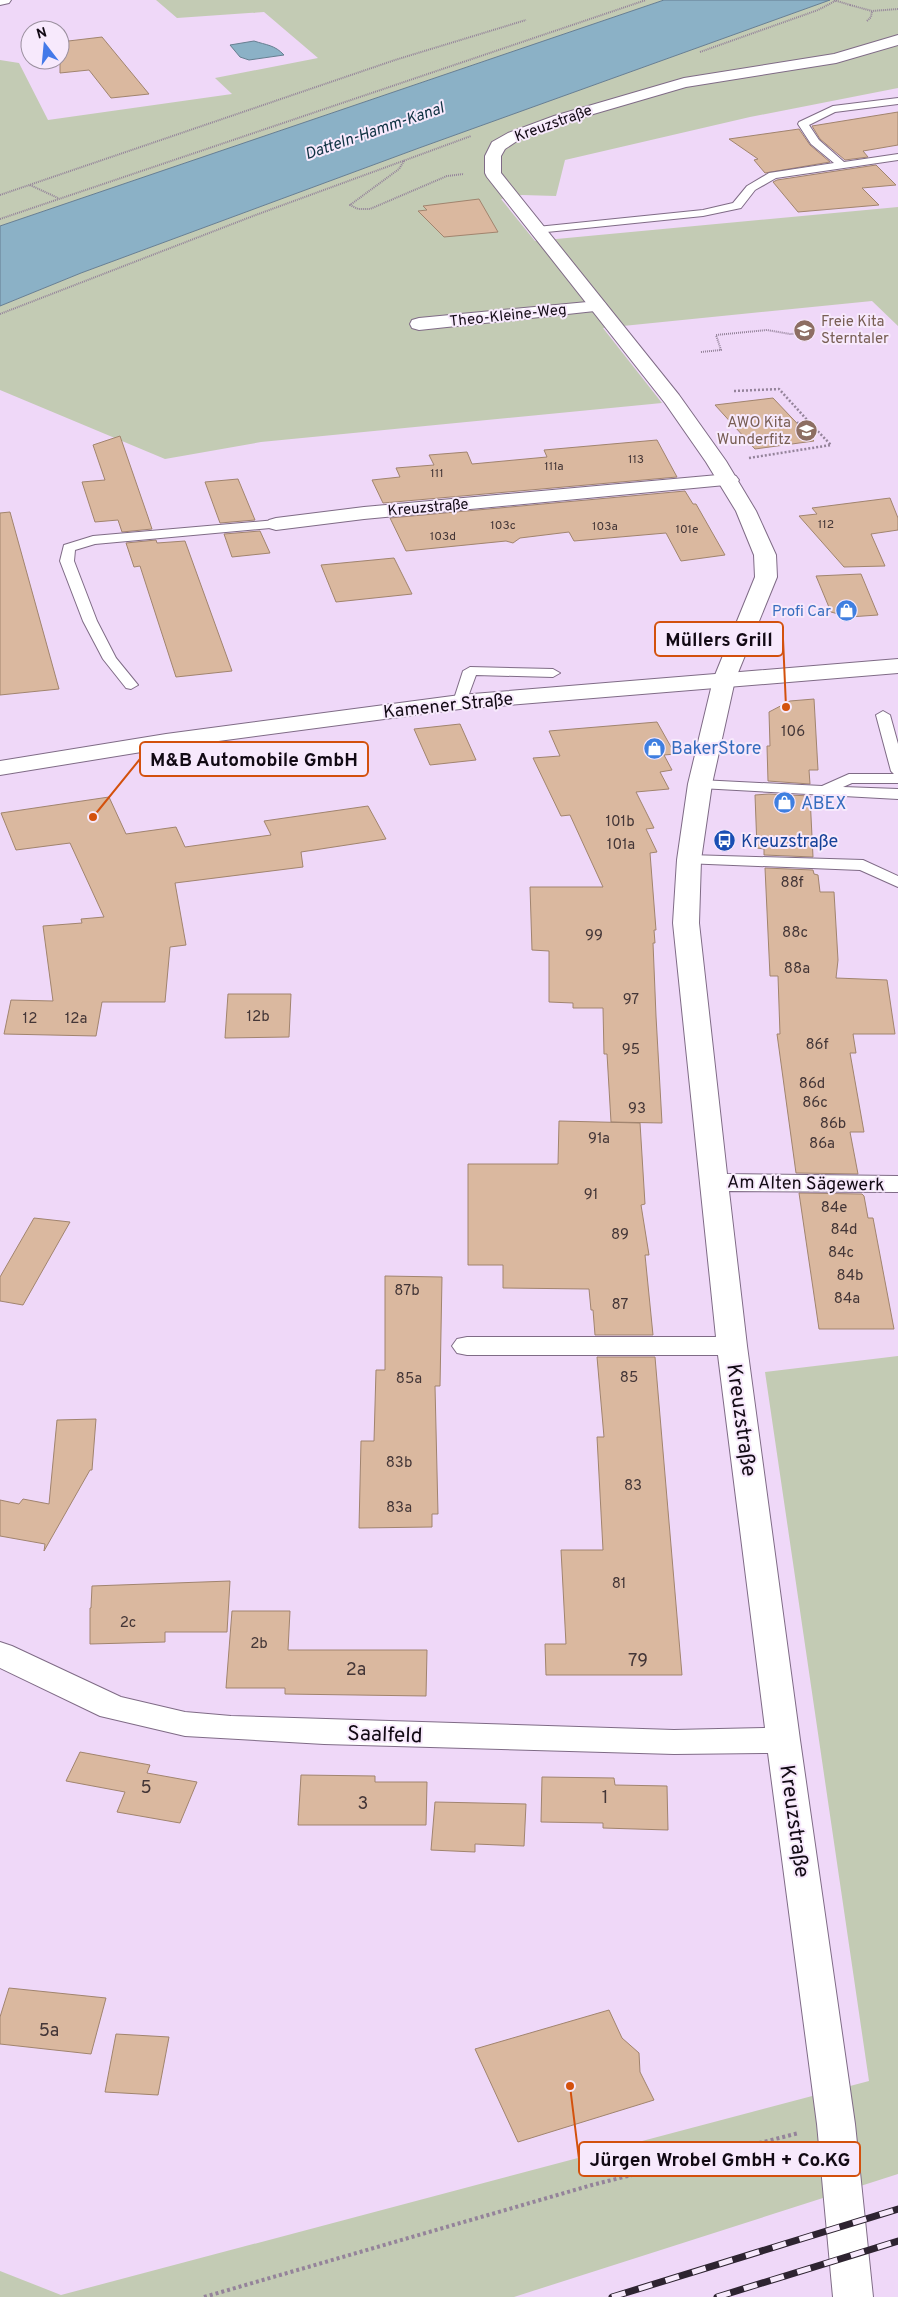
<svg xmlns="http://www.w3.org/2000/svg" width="898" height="2297" font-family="Overpass,sans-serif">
  <rect width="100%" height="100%" fill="#efd8f8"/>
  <path fill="#c3cbb4" d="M156 0H664L0 226V60L19 63 48 120 232 94 215 78 318 58 264 12 177 18Z
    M830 0H898V88L750 117 565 160 556 196 522 195 501 199 535 241 898 207V326L872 301 603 328 662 403 261 442 165 459 0 390V306L81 273 419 148Z
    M898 1356V2174L514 2297H0V2271L61 2295 869 2081 765 1372Z"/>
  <path fill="#8bb1c6" stroke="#677f91" d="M664 0H830L419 148 81 273 0 306V226Z
    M254 41C266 45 275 45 284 55L249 60 240 57 230 45Z"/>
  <path fill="#dab89f" stroke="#a1846e" d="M102 37 149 94 111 98 89 70 60 73V42Z
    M898 112V145L863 151 868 157 845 160 820 139 812 126Z
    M799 129 810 145 830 162 765 173 754 160 758 159 729 139Z
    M876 165 896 185 862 188 879 205 798 212 773 182 777 180Z
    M479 199 498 232 444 237 418 211 427 210 423 206Z
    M773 398 791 417 814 441 755 449 715 405Z
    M120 436 148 517 152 529 122 532 118 520 95 522 82 482 105 480 93 445Z
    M657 440 677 477 383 503 372 480 400 477 396 468 434 465 429 455 467 452 472 464 547 457 544 450Z
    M238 479 255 520 220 523 205 482Z
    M685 491 693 504H696L725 555 681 561 666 533 574 541 569 532 520 538 513 543 506 541 406 551 390 518Z
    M890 498 898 518V530L871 534 885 566 844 567 799 516 817 514 812 508Z
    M10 512 59 689 0 695V513Z
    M260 531 270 553 232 557 224 534Z
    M156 540 157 543 185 541 232 671 176 677 140 566 134 567 126 543Z
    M394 558 412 594 336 602 321 565Z
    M861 574 878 615 849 617 831 612 816 576Z
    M814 699 818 770H809L810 784 768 781 767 746H770L769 712 790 701Z
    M657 722 675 754 664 755 672 770 660 772 669 789 636 792 654 828 646 829 657 852 650 853 656 930H654L655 943H653L656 1016 662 1123 611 1122 607 1054H604L603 1008H573V1003L549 1002V951L532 950 530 887H603L570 815 561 816 533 758 560 756 549 731Z
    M460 724 476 760 430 765 414 729Z
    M769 794 810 796 813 857 764 855V849L757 848 755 795Z
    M109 797 126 834 176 827 185 847 271 835 264 821 368 806 386 839 301 852 303 867 175 883 186 945 170 947 165 1002H102L96 1036 4 1034 11 1000 53 1001 43 926 82 923 81 919 104 917 70 843 16 850 1 813Z
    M765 868 813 870 814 874 818 875 820 892H834L838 960 836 978 887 980 895 1034H853L856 1053H850L864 1132H850L858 1174 796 1173 777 1034H780L778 976H770Z
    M228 994H291L289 1037 225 1038Z
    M559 1121 640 1123 645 1204 641 1205 649 1255H645L653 1335H595L593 1310H591L589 1289 503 1288V1265H468V1164H558Z
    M799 1193 862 1194 864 1196 868 1218H873L894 1329H819Z
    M34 1218 70 1222 23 1305 0 1301V1277Z
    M385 1276 442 1277 440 1386H435L438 1514H432V1527L359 1528 361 1441H374L376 1370H385Z
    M597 1357H655L682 1675H546L545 1644H566L561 1550H603L597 1437H604Z
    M96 1419 92 1470H90L44 1551 45 1544 0 1536V1500L19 1504 23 1499 49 1504 57 1420Z
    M230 1581 227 1632H165V1642L90 1644V1608H91L92 1586Z
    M232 1611H290L288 1650H427L426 1696 285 1694V1688H226Z
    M80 1752 150 1765 147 1773 197 1782 180 1823 117 1812 125 1792 66 1781Z
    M301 1775 375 1776V1782H427L426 1825H298Z
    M542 1777 614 1778 615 1785 667 1786 668 1830 603 1828V1823L541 1822Z
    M435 1802 526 1804 524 1846 475 1844V1852L431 1850Z
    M9 1988 106 1998 91 2054 0 2044V2017Z
    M609 2010 622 2038 639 2053 640 2072 654 2100 518 2142 475 2049Z
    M116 2034 169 2037 158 2095 105 2092Z"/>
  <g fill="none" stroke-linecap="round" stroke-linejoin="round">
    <defs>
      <path id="service" d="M898 98V104L835 112 809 125 819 140 844 162 898 154V160L776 178 755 190 741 208 703 216 537 233 531 230 537 227 703 210 733 203 747 186 769 173 834 163 811 144 798 124 799 122 833 106Z
        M276 520 283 524 281 527 95 544 75 550 74 561 97 621 116 658 138 685 131 689 126 688 103 659 83 621 60 561 64 545 93 536Z
        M470 667 553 669 560 673 553 677 476 675 465 705H455L453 702 463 671Z
        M883 711 890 715 898 744V783H852L843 787 898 789V799L700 788 693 784 700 780 822 786 849 774H894L891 771 876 715Z
        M689 855 863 860 898 876V887L860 870 684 863 681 860 684 857Z"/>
      <path id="minor" d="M598 301 604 302 607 306 604 310 419 330 412 328 410 324 412 320 419 318Z
        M729 474 736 476 739 480 736 484 364 519 276 530 269 528 266 524 269 520 276 518 364 507Z
        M724 673 732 675 735 680 712 784 701 860 699 923 727 1174 898 1176V1192L729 1191 747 1346 800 1740 855 2124 873 2297H833L817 2124 768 1753 674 1754 324 1744 185 1736 100 1716 0 1668V1642L12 1646 121 1697 185 1712 231 1716 674 1730 765 1728 718 1355H467L457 1353 452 1346 457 1339 467 1337H716L673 923 677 860 688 784 713 680 716 675Z"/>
      <path id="tertiary" d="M898 35V45L836 63 686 87 566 122 520 139 505 149 501 156V173L679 395 726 461 756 511 776 555 777 577 735 680 732 685 724 687 716 685 713 680 755 577 754 555 736 511 706 462 665 403 487 177 485 173V156L492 142 508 133 554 116 684 78 834 54Z"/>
      <path id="secondary" d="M0 0H11L9 3 0 5Z
        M898 659V673L460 709 166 748 0 775V761L166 734 460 695Z"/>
    </defs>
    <use href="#service" stroke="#7f6b86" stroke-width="2"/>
    <use href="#minor" stroke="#7f6b86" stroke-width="2"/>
    <use href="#tertiary" stroke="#7f6b86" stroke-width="2"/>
    <use href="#secondary" stroke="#7f6b86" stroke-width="2"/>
    <path stroke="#94839a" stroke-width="2" stroke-dasharray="1 1" stroke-linecap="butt" d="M850 5 872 11 898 9
      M867 21 871 17 872 11
      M700 52 818 10 837 0
      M404 161 399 169 350 205 358 209H370L447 176 464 174
      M30 185 58 198
      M0 195 395 60 526 20
      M0 219 646 0
      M0 314 253 216 471 136
      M701 352 721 350 716 335 767 330 790 334 807 333"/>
    <path stroke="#94839a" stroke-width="2.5" stroke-dasharray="2 2" stroke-linecap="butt" d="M734 391 779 389 809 422 797 423
      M749 458 831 445 809 422"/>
    <path stroke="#94839a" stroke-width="4" stroke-dasharray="3 3" stroke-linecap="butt" d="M204 2297 592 2185 799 2133"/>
    <use href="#service" fill="#fff" fill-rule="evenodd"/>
    <use href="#minor" fill="#fff" fill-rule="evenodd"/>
    <use href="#tertiary" fill="#fff" fill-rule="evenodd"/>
    <use href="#secondary" fill="#fff" fill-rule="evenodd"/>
    <defs>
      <path id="rail" d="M612 2297 898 2209
        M717 2297 898 2241"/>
    </defs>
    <use href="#rail" stroke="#2e2431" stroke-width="7"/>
    <use href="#rail" stroke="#f7e9fc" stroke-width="5" stroke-dasharray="14" stroke-linecap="butt"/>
    <path stroke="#94839a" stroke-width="2" stroke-dasharray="1 1" stroke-linecap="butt" d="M834 0 850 5"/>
  </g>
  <defs>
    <symbol id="school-disc" viewBox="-11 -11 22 22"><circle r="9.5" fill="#8d6e63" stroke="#f7e9fc"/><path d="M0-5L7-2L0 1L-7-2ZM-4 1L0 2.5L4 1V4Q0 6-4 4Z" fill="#fff"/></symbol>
    <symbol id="shop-disc" viewBox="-11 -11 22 22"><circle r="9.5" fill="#3f7fe0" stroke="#f7e9fc"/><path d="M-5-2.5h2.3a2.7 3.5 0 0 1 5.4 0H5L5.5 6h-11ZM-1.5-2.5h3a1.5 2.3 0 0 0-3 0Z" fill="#fff"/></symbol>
    <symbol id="bus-disc" viewBox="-11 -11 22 22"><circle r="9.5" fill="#1a4fb4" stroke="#f7e9fc"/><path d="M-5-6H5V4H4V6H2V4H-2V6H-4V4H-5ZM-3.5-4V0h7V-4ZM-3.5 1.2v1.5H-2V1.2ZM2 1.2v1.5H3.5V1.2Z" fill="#fff"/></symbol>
  </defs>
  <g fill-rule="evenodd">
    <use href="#school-disc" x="792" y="318" width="25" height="25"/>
    <use href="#school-disc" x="794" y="418" width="25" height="25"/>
    <use href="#shop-disc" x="834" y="598" width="25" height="25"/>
    <use href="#shop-disc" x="642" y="736" width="25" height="25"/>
    <use href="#shop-disc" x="772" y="790" width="25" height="25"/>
    <use href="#bus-disc" x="712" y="828" width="25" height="25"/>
  </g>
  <g text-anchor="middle" stroke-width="4" stroke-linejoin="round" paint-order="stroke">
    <g font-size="12" fill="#443637">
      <text x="636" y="463">113</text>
      <text x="554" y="470">111a</text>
      <text x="437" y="477">111</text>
      <text x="826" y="528">112</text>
      <text x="503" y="529">103c</text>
      <text x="605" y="530">103a</text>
      <text x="687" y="533">101e</text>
      <text x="443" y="540">103d</text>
    </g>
    <g font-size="15" fill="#120a14" stroke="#f7e9fc">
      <text transform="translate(553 123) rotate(-20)" y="5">Kreuzstraße</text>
      <text transform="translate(508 315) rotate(-6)" y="5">Theo-Kleine-Weg</text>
      <text transform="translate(428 507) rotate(-5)" y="5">Kreuzstraße</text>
    </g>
    <g font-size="15" fill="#785e54" stroke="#f7e9fc" text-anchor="start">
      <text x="821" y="326">Freie Kita<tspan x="821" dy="17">Sterntaler</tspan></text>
      <text x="791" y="427" text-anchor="end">AWO Kita<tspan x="791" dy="17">Wunderfitz</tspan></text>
    </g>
    <g font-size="15" fill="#366cbe" stroke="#f7e9fc" text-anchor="end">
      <text x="831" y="616">Profi Car</text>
    </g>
    <g font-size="15" fill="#443637">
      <text x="793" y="736">106</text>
      <text x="620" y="826">101b</text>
      <text x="621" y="849">101a</text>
      <text x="792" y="887">88f</text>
      <text x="795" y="937">88c</text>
      <text x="594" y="940">99</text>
      <text x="797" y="973">88a</text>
      <text x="631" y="1004">97</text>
      <text x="258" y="1021">12b</text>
      <text x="30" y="1023">12</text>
      <text x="76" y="1023">12a</text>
      <text x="817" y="1049">86f</text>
      <text x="631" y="1054">95</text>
      <text x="812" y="1088">86d</text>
      <text x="815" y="1107">86c</text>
      <text x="637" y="1113">93</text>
      <text x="833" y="1128">86b</text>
      <text x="599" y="1143">91a</text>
      <text x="822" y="1148">86a</text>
      <text x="591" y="1199">91</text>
      <text x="834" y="1212">84e</text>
      <text x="844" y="1234">84d</text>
      <text x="620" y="1239">89</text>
      <text x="841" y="1257">84c</text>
      <text x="850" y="1280">84b</text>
      <text x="407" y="1295">87b</text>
      <text x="847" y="1303">84a</text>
      <text x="620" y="1309">87</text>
      <text x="629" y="1382">85</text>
      <text x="409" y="1383">85a</text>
      <text x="399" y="1467">83b</text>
      <text x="633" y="1490">83</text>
      <text x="399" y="1512">83a</text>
      <text x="619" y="1588">81</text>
      <text x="128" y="1627">2c</text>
      <text x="259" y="1648">2b</text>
    </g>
    <g font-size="16" font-style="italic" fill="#0f3242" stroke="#f7e9fc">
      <text transform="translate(374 130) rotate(-19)" y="6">Datteln-Hamm-Kanal</text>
    </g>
    <g font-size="18" fill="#120a14" stroke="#f7e9fc">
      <text transform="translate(448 705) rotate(-6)" y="6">Kamener Straße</text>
      <text transform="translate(806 1183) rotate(1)" y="6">Am Alten Sägewerk</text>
    </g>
    <g font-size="18" fill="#366cbe" stroke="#f7e9fc" text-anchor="start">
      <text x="671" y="754">BakerStore</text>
      <text x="801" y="809">ABEX</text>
    </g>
    <g font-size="18" fill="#164399" stroke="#f7e9fc" text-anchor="start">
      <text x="741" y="847">Kreuzstraße</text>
    </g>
    <g font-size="18" fill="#443637">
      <text x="638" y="1666">79</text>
      <text x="356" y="1675">2a</text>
      <text x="146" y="1793">5</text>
      <text x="605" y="1803">1</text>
      <text x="363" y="1809">3</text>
      <text x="49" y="2036">5a</text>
    </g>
    <g font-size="21" fill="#120a14" stroke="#f7e9fc">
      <text transform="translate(742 1420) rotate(82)" y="7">Kreuzstraße</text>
      <text transform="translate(385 1734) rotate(2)" y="7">Saalfeld</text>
      <text transform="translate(795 1821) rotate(82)" y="7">Kreuzstraße</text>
    </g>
  </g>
  <path fill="none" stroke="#d3510d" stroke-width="2" d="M786 707L783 639M93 817L140 759M570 2086L579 2159"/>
  <g fill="#d3510d" stroke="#f7e9fc" stroke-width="2">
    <circle cx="786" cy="707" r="5"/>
    <circle cx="93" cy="817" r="5"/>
    <circle cx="570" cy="2086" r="5"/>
  </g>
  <g fill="#f7e9fc" stroke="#d3510d" stroke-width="2">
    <rect x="655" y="622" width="128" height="34" rx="5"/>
    <rect x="140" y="742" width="228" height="34" rx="5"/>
    <rect x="579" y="2142" width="281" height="34" rx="5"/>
  </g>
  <g font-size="19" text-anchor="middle" font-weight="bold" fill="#120a14">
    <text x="719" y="646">Müllers Grill</text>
    <text x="254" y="766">M&amp;B Automobile GmbH</text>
    <text x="720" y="2166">Jürgen Wrobel GmbH + Co.KG</text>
  </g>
  <g transform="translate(45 45) rotate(344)"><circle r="24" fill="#f7e9fc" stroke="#9b909f"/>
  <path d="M0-4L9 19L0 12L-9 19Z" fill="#4479e9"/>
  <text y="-8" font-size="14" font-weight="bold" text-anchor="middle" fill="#120a14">N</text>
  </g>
</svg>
